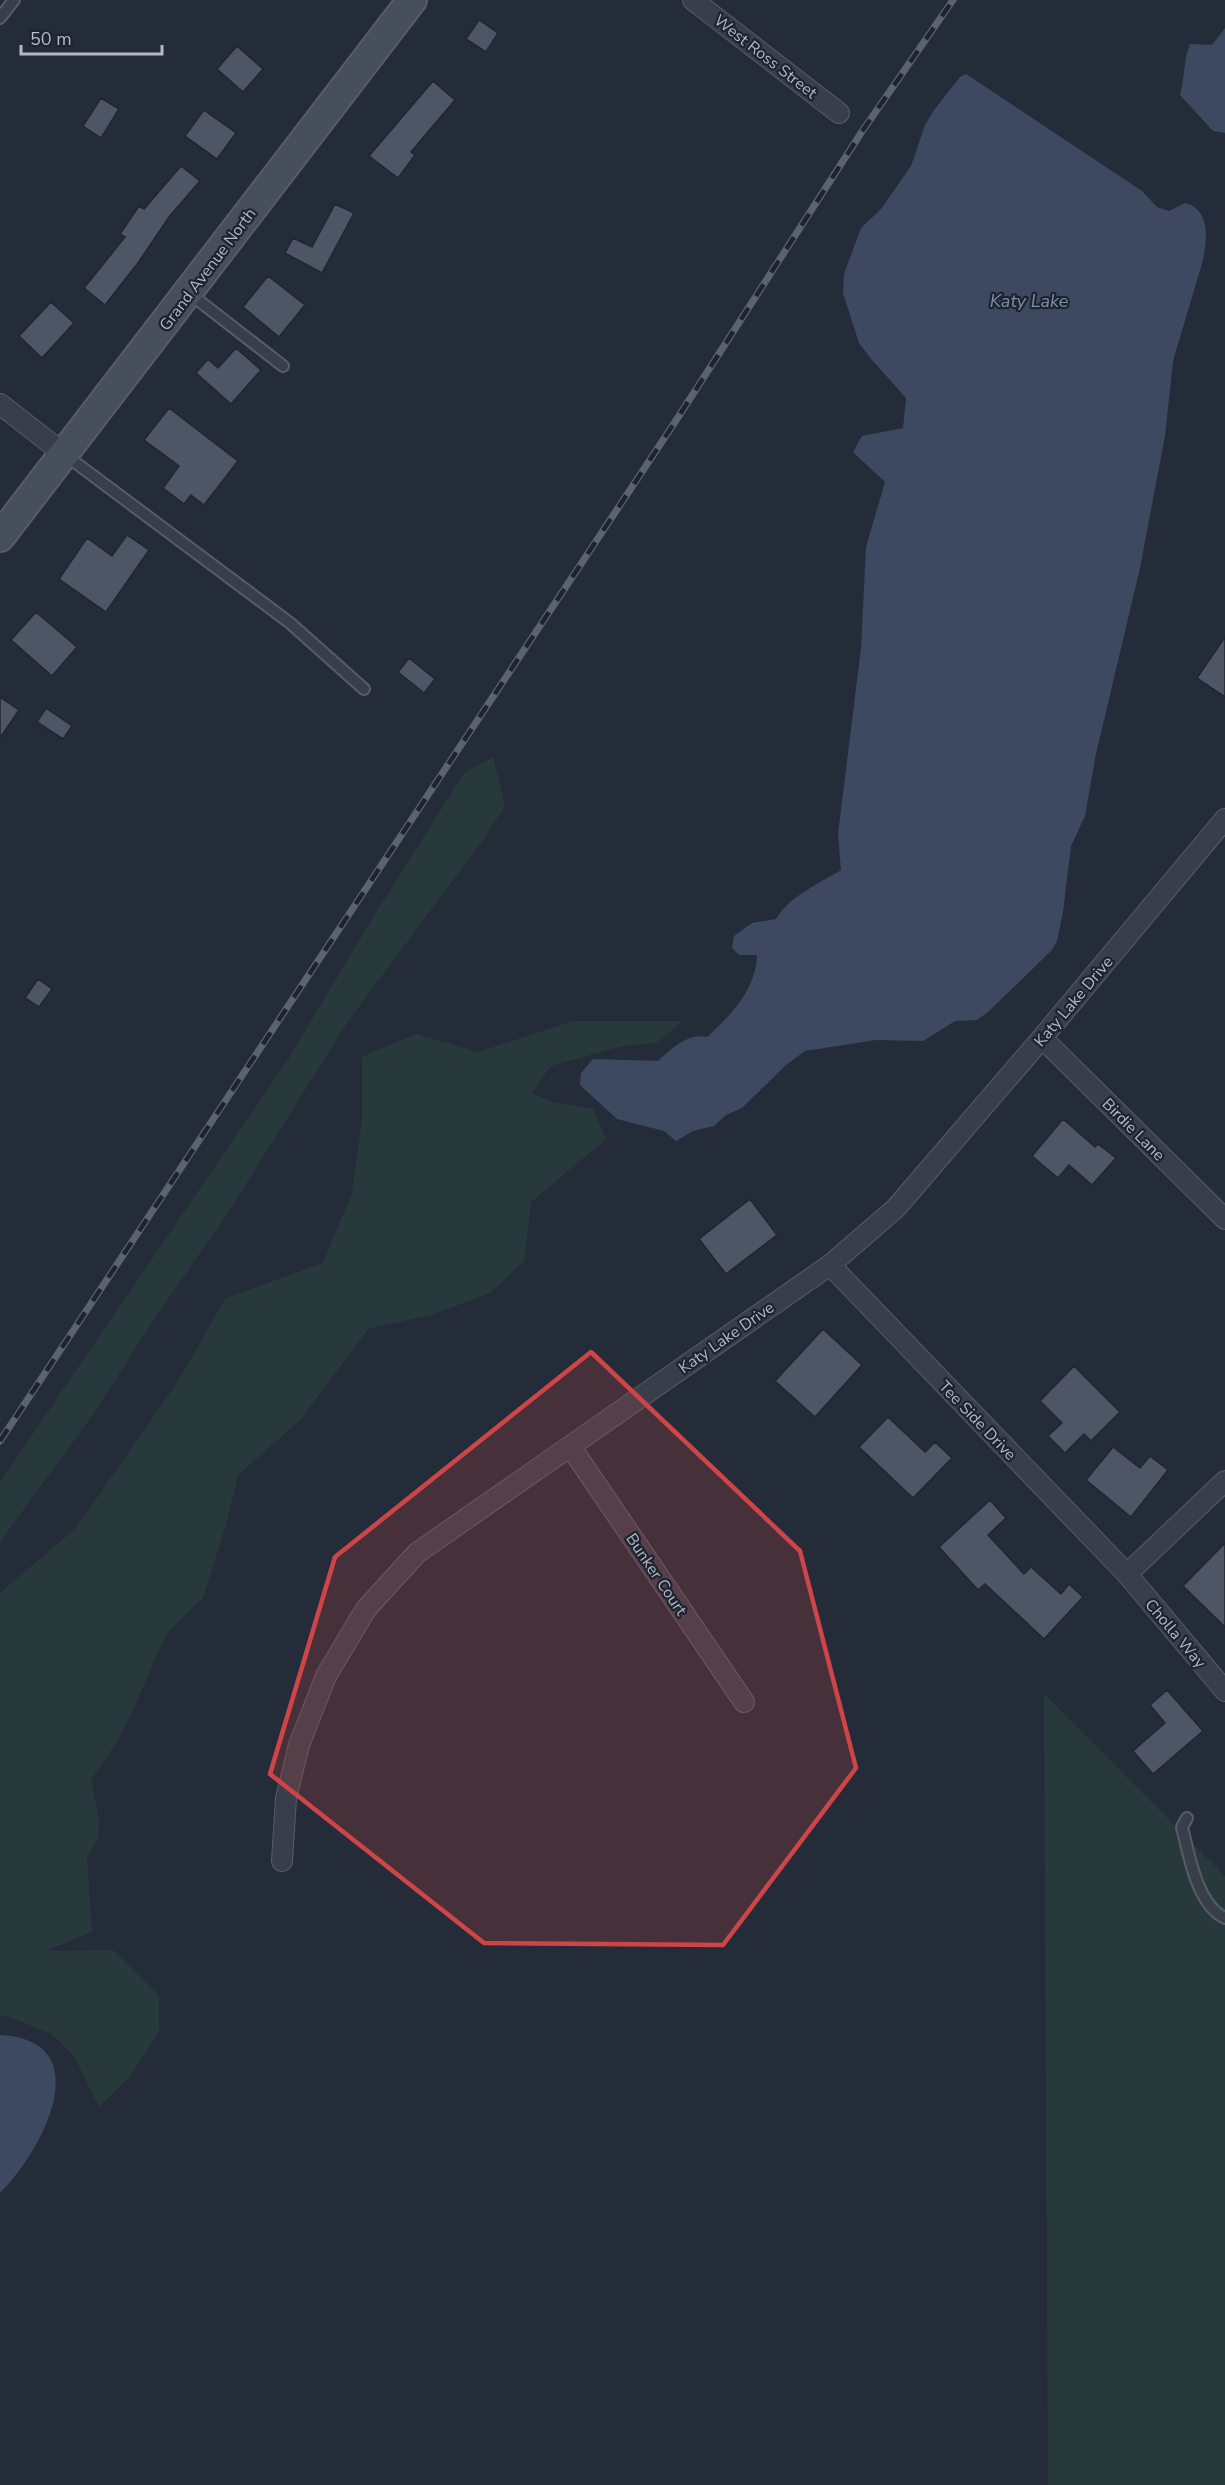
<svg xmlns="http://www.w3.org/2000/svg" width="1225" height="2485" font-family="'Nunito Sans',sans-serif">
  <rect width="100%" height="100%" fill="#252c39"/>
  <path fill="#28393b" d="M493 757 505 806 481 843 349 1020 227 1214 152 1322 97 1409 0 1542V1482L289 1058 377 911 464 773Z
    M573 1021H683L656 1043 622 1046 551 1066 531 1093 552 1102 593 1109 606 1139 531 1202 524 1261 490 1293 434 1314 368 1329 300 1420 238 1475 224 1531 203 1598 166 1634 136 1703 116 1743 91 1780 99 1820 98 1839 87 1857 92 1932 45 1951 113 1950 159 1996V2031L130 2076 99 2107 75 2058 52 2034 7 2016H0V1593L76 1528 176 1384 226 1298 323 1263 352 1193 362 1120V1057L416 1034 478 1052Z
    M1044 1694 1225 1876V2485H1048Z"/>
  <path fill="#3c4961" d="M1225 28V133L1213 131 1180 95C1185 77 1183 61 1190 44L1212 45Z
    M966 74 1142 191 1157 207 1169 211 1185 203C1211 210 1207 239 1203 260L1173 361 1165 436 1140 568 1096 754 1085 816 1071 846 1063 912 1057 941 1052 950 988 1012 977 1020 955 1021 923 1041 876 1040 805 1051 786 1065 742 1108 726 1115 714 1126 693 1131 676 1141 664 1131 617 1119 580 1085 581 1073 593 1059 658 1061C671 1049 688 1033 707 1037 731 1015 756 990 757 955H739L732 948 734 936 752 923 776 919C791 895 817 885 841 870L838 834 861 648 866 547 885 482 853 452 862 436 903 428 906 398 872 360 859 343 843 293 844 274 861 228 881 209 911 166 925 125 934 110 960 77Z
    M0 2035C101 2040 42 2152 0 2193Z"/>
  <path fill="#4e5665" stroke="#202631" stroke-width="1.5" d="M479 20 498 33 486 52 466 39Z
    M237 46 263 69 243 92 217 69Z
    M433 81 455 100 411 152 415 155 398 178 369 156Z
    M101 98 119 109 101 138 83 126Z
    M204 110 236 133 217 159 185 136Z
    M181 166 200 181 169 217 138 263 105 305 84 288 125 237 120 234 139 206 144 209Z
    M335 204 354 213 322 273 285 253 293 238 312 247Z
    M268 276 305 305 279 337 243 307Z
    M51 302 74 323 42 358 19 336Z
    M236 348 261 370 231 404 196 373 208 359 218 368Z
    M169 408 238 461 204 505 191 495 184 504 163 488 179 466 144 440Z
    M127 535 149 550 106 612 59 579 87 538 112 556Z
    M36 612 77 647 52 676 11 640Z
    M1225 637V697L1197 678Z
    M409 658 435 679 424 693 398 672Z
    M0 697 19 710 0 738Z
    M46 708 72 726 63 739 37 722Z
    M38 979 52 989 39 1007 25 998Z
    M1063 1119 1095 1147 1098 1144 1116 1158 1092 1185 1069 1165 1058 1178 1032 1156Z
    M750 1199 777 1235 726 1274 699 1239Z
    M823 1329 862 1365 815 1417 775 1381Z
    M1074 1366 1120 1412 1091 1441 1084 1434 1065 1453 1048 1436 1062 1423 1040 1401Z
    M888 1417 925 1452 935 1442 952 1458 913 1498 859 1447Z
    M1113 1447 1140 1468 1150 1456 1168 1470 1131 1517 1086 1480Z
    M990 1500 1006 1518 988 1535 1024 1574 1031 1567 1061 1594 1069 1584 1083 1597 1044 1639 985 1584 978 1590 939 1547Z
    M1225 1543V1627L1183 1586Z
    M1167 1690 1203 1731 1153 1774 1133 1751 1165 1723 1150 1705Z"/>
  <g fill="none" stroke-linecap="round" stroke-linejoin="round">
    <defs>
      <path id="lane" d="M0 18 14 0
        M189 293 283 366
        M64 454 290 623 364 689
        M1187 1818 1182 1827C1189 1855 1197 1905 1225 1918"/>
      <path id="street" d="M693 0 839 113
        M0 404 64 454
        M1042 1038 1225 1219
        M830 1265 1127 1574 1225 1691
        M570 1446 744 1702
        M1127 1574 1225 1481
        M282 1861 286 1798 299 1745 326 1676 366 1609 417 1553 830 1265 896 1208 1042 1038 1225 819"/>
      <path id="secondary" d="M0 537 412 0"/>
    </defs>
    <use href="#lane" stroke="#575c68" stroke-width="14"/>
    <use href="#street" stroke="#575c68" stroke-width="22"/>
    <use href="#secondary" stroke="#575c68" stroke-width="32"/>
    <use href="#lane" stroke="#383f4a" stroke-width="10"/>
    <use href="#street" stroke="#383f4a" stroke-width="20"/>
    <use href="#secondary" stroke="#474e5c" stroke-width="28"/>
    <defs>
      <path id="rail" d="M0 1441 675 422 861 133 953 0"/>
    </defs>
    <use href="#rail" stroke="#5b6270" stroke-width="7"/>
    <use href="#rail" stroke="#1e242f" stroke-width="4.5" stroke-dasharray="14" stroke-linecap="butt"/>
  </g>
  <path fill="#cf4547" fill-opacity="0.2" stroke="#cf4547" stroke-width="4.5" stroke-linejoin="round" d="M591 1352 800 1551 856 1768 723 1945 484 1943 270 1774 335 1557Z"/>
  <g text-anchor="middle" stroke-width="4.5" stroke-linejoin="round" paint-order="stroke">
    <g font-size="16" fill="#b4b9c5" stroke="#1e242f">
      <text transform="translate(766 56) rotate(38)" y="6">West Ross Street</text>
      <text transform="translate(207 269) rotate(-53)" y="6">Grand Avenue North</text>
      <text transform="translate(1073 1001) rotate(-50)" y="6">Katy Lake Drive</text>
      <text transform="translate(1134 1129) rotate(45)" y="6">Birdie Lane</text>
      <text transform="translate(726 1337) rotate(-35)" y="6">Katy Lake Drive</text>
      <text transform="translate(978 1420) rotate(46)" y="6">Tee Side Drive</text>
      <text transform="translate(657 1574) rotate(56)" y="6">Bunker Court</text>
      <text transform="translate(1176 1633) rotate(50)" y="6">Cholla Way</text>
    </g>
    <g font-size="18" font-style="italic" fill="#7e8eaa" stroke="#1e242f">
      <text x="1029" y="307">Katy Lake</text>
    </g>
  </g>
  <path d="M21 45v9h141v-9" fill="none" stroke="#b4b9c5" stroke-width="3"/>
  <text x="30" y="45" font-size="18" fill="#b4b9c5" stroke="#1e242f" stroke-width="4.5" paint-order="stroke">50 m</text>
</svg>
